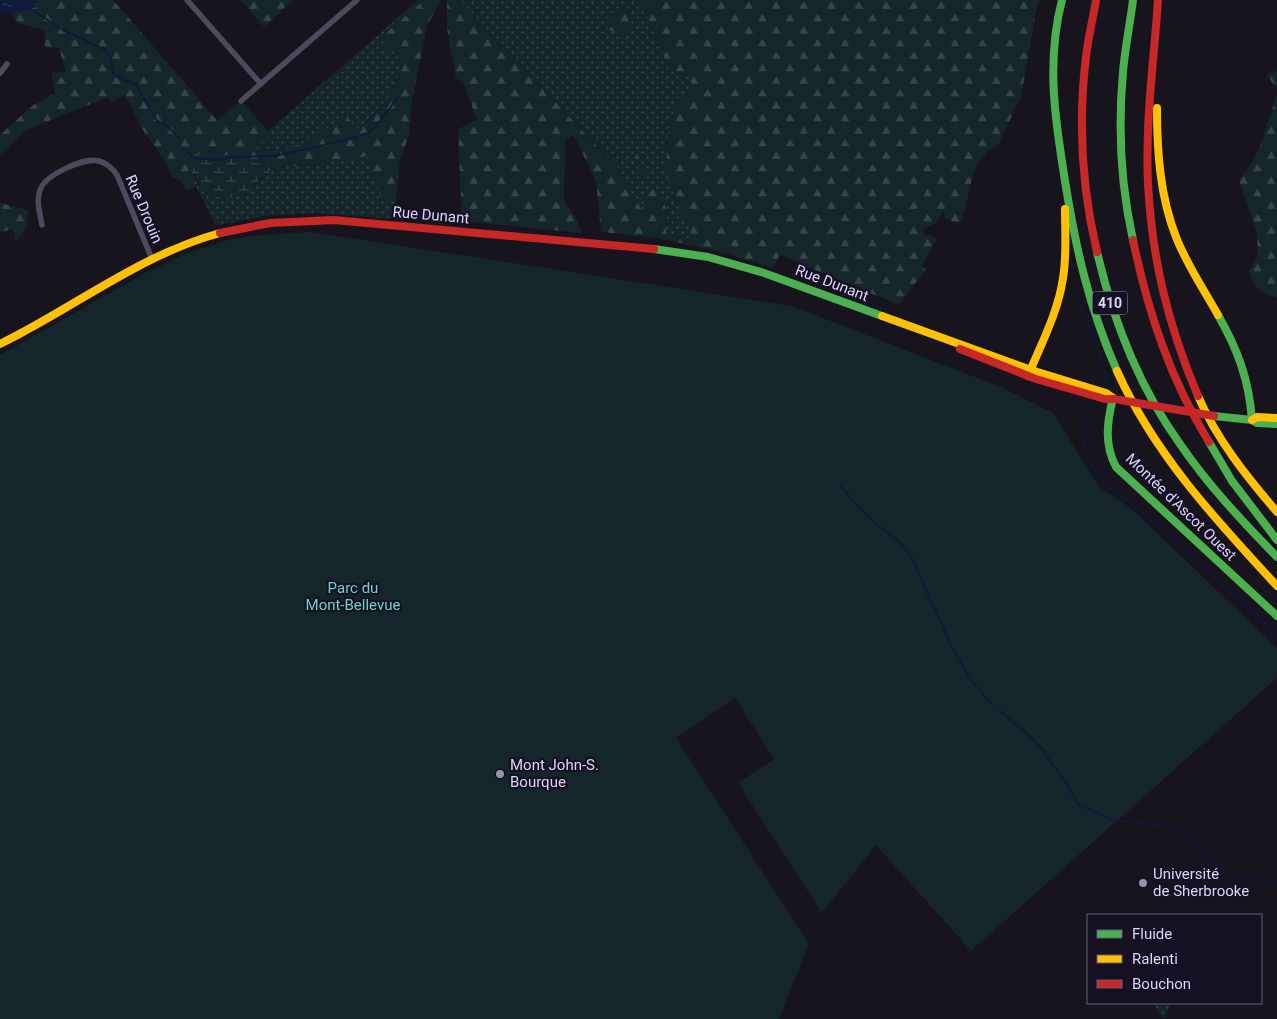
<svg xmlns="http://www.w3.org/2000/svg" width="1277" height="1019" font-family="Roboto,sans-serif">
  <defs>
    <pattern id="grass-dots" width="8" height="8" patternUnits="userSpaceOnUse" patternTransform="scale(1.25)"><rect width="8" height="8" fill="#142629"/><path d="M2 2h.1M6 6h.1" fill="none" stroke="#364549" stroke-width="1.8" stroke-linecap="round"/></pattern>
    <pattern id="forest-firs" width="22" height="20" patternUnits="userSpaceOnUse" patternTransform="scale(1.25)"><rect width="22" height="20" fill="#142629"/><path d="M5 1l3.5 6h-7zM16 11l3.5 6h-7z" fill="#364549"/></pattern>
    <pattern id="wetland-marsh" width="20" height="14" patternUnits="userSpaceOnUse" patternTransform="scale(1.25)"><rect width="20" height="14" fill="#142629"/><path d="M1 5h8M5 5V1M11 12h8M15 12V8" fill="none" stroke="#364549"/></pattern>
    <pattern id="water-ripples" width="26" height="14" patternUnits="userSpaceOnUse" patternTransform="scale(1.25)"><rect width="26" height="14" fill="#0f193a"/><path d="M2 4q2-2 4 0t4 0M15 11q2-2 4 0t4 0" fill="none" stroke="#323a57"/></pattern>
  </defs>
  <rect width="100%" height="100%" fill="#17141e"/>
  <path fill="url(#grass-dots)" fill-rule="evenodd" d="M418 0H424L387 32 381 50 396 48 401 70 387 100 359 129 314 134 302 144 288 149 273 151 267 149 254 150 270 136 268 131Z
    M460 0H640L669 69 689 77 694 89 677 99 666 145 674 196 688 222 692 239 666 234 667 212 645 203 641 210 635 197 620 177 619 169ZM627 13 629 20 621 36 617 33Z
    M366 156 381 197H392L400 160 394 219 316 213 263 216 216 226 196 186 197 183 211 194 218 197 252 188 268 174 271 169 354 159Z
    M1153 1003H1171L1165 1018H1163Z"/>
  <path fill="url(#forest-firs)" d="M36 0H113L217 120 241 101 268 131 270 136 255 150 267 149 273 151 302 144 314 134 348 118 358 128 367 122 387 100 401 70 396 48 381 50 387 32 424 0H441L427 26 411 105 410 132 400 160 392 198 385 199 381 197 366 156 354 159 271 169 270 165 254 163 240 156 231 154 223 157 213 158 192 156C189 166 193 174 197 183L196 186 186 190 180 180 173 178 164 159 144 132 125 95 112 102 108 97 26 130 0 155V135L32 106 55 93 51 72 66 73 59 48 45 47 44 30 17 23 12 13 36 7Z
    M241 0H293L264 27Z
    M447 0H460L619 170 620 177 635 197 641 209 651 189 657 188C668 207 667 212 666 234L692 239C690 223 681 212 675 197 660 163 668 133 677 99L694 89 689 77 669 69 640 0H1040L1036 12 1021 97 998 145 986 153 974 171 962 220 958 223 945 219 943 211 936 223 923 229 924 234 937 238 922 266 926 269 899 305 780 255 773 268 724 253 658 238 601 232 596 181 574 136 565 139 564 200 578 222 581 233 462 221 458 129 477 120 463 82 456 78 447 28Z
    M627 7 629 10 627 13 630 28 628 33 621 36 610 30 605 25V20L611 14Z
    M1277 71V89L1266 74Z
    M1277 95V298C1258 291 1256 290 1249 271L1258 256 1257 234 1239 180 1252 163 1259 149Z
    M630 140 648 176 645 182 635 158Z
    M0 203 28 210 26 229 16 242 13 229 0 232Z"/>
  <path fill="url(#wetland-marsh)" d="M196 153C213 161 219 156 235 153L254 163 270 165 271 169C267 176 260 179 254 185 252 188 250 192 247 194 243 196 238 196 235 197 230 198 224 199 219 197 205 194 178 166 196 153Z"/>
  <path fill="#142629" d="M311 232 792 306 1003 388 1053 413 1099 487 1133 510 1277 648V678L971 951 876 845 822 913 738 783 774 759 735 698 676 738 809 944 779 1019H0V355L145 273 185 254 228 240 250 236Z"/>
  <path fill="url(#water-ripples)" d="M0 0H36L37 7 0 15Z"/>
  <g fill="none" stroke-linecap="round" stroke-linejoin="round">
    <path stroke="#0f193a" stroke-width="2" d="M29 8 63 30 104 49 110 57 114 75 136 85 157 121 166 125 179 138
      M184 149 194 158 217 160 232 157 275 156 341 141 368 133 377 125 399 96
      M1050 285 1051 281
      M1074 291 1076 292 1087 323 1106 374 1104 383
      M1085 419C1078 436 1087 458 1096 473 1107 490 1127 499 1142 512 1187 553 1234 592 1277 635
      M840 486 869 518 899 542 910 554 953 649 973 683 991 703
      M999 710 1032 738 1042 749 1066 783 1078 804 1110 819 1179 828 1190 835 1208 858 1221 868 1239 876 1277 884"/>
    <path stroke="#4d4a5e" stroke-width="5.5" d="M187 0 261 84
      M0 73 7 64
      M241 101 357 0
      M42 225C40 214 36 201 40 190 45 175 84 157 99 161 107 163 113 169 117 175L152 259"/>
    <path stroke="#4caf50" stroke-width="8" d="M1062 0C1046 62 1055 119 1065 181 1076 250 1089 307 1117 371
      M1133 240C1121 186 1118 127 1123 72 1125 48 1130 24 1133 0
      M654 249 708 257 764 273 882 316
      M1097 252C1113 320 1139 387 1180 444 1208 485 1242 521 1277 557
      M1218 315C1238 350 1249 380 1252 420
      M1113 398C1107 422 1104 444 1116 467L1277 616
      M1214 416 1252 420 1257 423 1277 424
      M1209 442 1232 481 1277 540"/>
    <path stroke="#ffc107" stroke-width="8" d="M1157 108C1157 152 1160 196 1176 237 1187 265 1204 290 1218 315
      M882 316 1031 370 1106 393 1113 398
      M0 344C74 308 139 255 220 233
      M1117 371C1155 455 1216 520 1277 586
      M1028 376C1041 344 1058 313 1063 278 1067 255 1065 232 1065 209
      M1198 396C1217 440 1247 477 1277 512
      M1252 420 1257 417 1277 418"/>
    <path stroke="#c62828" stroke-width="8" d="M1096 0C1093 19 1088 38 1086 57 1078 122 1082 189 1097 252
      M1158 0C1154 60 1145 122 1148 183 1152 260 1168 325 1198 396
      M220 233 270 223 334 220 654 249
      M1133 240C1148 312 1170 379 1209 442
      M960 349 1036 379 1105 399H1115"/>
    <path stroke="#c62828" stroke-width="8" d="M1120 400 1214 416"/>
  </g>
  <g fill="#9891ae" stroke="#151022" stroke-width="2">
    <circle cx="500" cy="774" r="5"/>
    <circle cx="1143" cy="883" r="5"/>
  </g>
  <g text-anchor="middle" stroke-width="4.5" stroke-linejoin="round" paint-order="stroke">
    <rect fill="#151022" stroke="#a199ba" stroke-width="1" x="1092.5" y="291.5" width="35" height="23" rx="4"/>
    <g font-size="14" font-weight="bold" fill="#ddd4fb">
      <text x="1110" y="308">410</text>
    </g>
    <g font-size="15" fill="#ddd4fb" stroke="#151022">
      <text transform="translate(144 209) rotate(67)" y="5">Rue Drouin</text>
      <text transform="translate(431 215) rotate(5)" y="5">Rue Dunant</text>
      <text transform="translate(832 283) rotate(21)" y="5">Rue Dunant</text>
      <text transform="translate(1181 507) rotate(44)" y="5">Montée d'Ascot Ouest</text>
    </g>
    <g font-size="15" fill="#66d5c6" stroke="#151022">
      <text x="353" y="593">Parc du<tspan x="353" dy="17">Mont-Bellevue</tspan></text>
    </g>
    <g font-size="15" fill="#ddd4fb" stroke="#151022" text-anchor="start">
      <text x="510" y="770">Mont John-S.<tspan x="510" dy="17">Bourque</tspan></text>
      <text x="1153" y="879">Université<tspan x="1153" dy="17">de Sherbrooke</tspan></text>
    </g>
  </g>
  <rect x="1087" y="914" width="175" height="90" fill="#151022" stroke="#655e79"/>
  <rect x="1097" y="930" width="25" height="8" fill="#4caf50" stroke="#655e79"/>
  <text x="1132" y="939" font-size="15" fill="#ddd4fb">Fluide</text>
  <rect x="1097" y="955" width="25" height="8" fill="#ffc107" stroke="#655e79"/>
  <text x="1132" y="964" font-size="15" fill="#ddd4fb">Ralenti</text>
  <rect x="1097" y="980" width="25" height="8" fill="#c62828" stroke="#655e79"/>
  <text x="1132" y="989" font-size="15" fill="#ddd4fb">Bouchon</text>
</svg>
